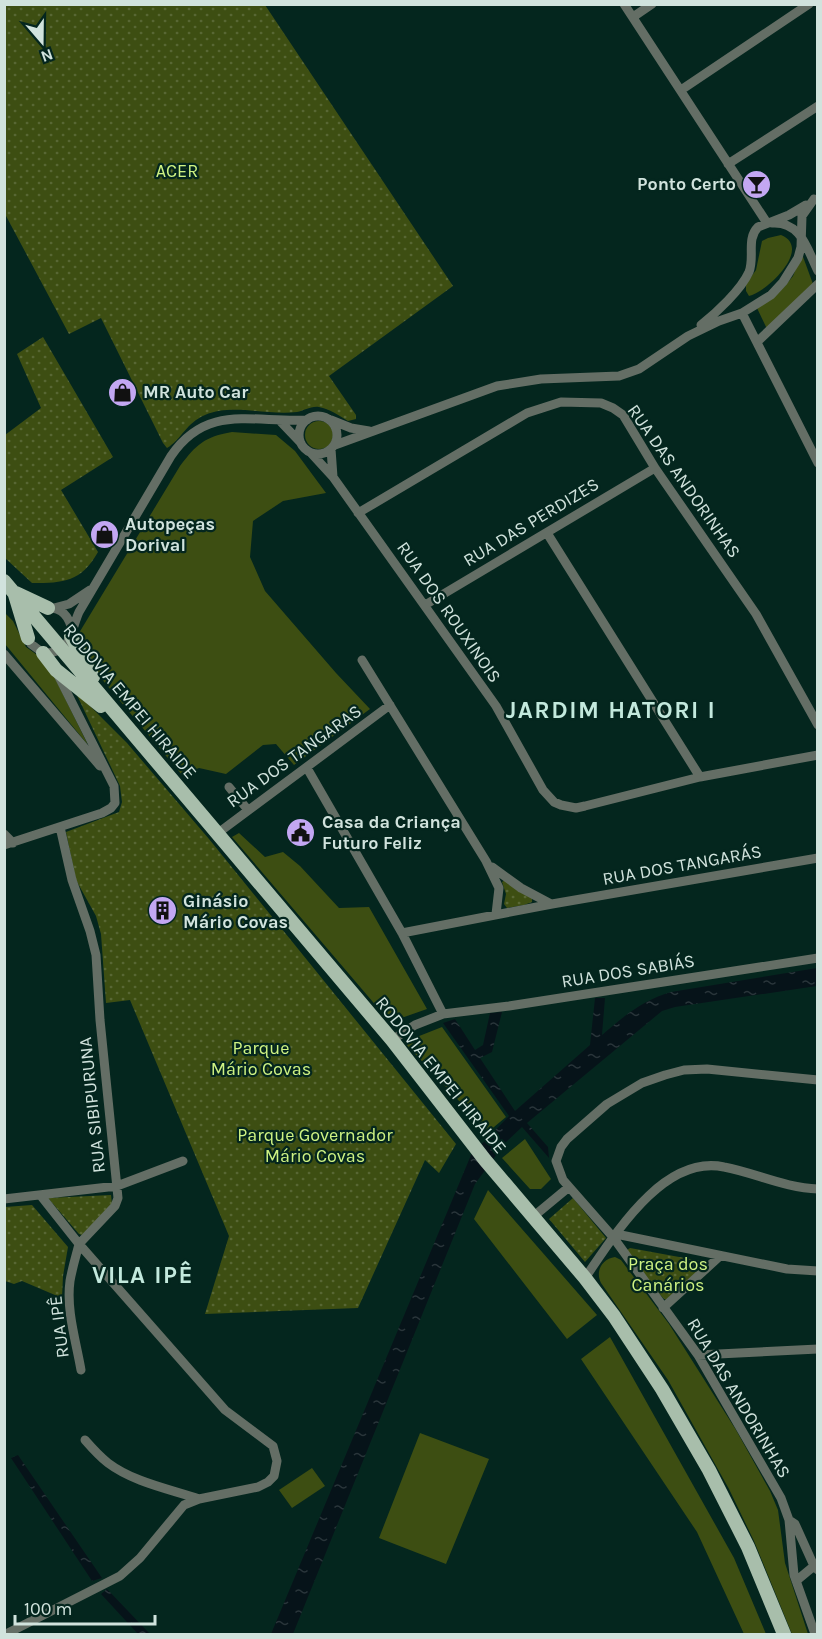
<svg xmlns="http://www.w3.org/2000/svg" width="822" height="1639" font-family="Karla,sans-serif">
  <defs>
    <pattern id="park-dots" width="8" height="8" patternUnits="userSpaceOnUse" patternTransform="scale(1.5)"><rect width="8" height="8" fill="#3d4e12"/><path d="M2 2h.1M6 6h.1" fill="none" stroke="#586734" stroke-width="1.8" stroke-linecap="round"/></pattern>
    <pattern id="water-ripples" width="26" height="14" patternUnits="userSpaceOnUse" patternTransform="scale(1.5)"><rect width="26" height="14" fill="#061319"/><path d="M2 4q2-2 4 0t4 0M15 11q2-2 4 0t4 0" fill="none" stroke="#29353a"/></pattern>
  </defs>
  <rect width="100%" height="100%" fill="#04261e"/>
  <path fill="#3d4e12" d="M781 235C813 248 767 292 749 296L746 291V284L756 270 762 241 768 238Z
    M802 254 813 284 767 329 757 308 785 286 793 276Z
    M305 435a14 14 0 1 1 28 0a14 14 0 1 1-28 0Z
    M232 432 276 435 295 451 326 493 283 501 253 521 250 557 265 591 336 673 370 709 294 765 276 744 263 745 226 774 199 768 182 775 100 677 84 654 79 633 180 466C197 444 204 437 232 432Z
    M4 612 13 621 26 647 40 657 52 672 88 745 5 644Z
    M239 833 265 857 283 852 300 866 339 908 369 907 427 1009 390 1022 232 837Z
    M442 1027 506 1117 488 1132 404 1042Z
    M525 1139 551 1179 541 1189H530L502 1158Z
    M488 1190 597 1315 567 1339 474 1219Z
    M615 1257 621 1260 669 1324 736 1430 770 1491 778 1510 785 1563 808 1634H792L754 1541 729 1489 668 1380 601 1283C595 1271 602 1259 615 1257Z
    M610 1337 734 1558 766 1634H744L697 1532 581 1359Z
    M420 1433 489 1459 446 1564 379 1538Z
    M312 1468 325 1486 292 1508 279 1490Z"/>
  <path fill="url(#park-dots)" d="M4 5H265L453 286 329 376 356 415V419L348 421C338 415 330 409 319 407 310 406 304 411 297 412 267 416 233 403 205 415 186 423 181 440 167 448L163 443 101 318 69 334 5 214Z
    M43 337 113 457 61 490 98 552C81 582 64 583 32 583L5 558V435L41 408 17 354Z
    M75 691 127 743 209 839 456 1144 439 1173 425 1160 358 1308 205 1314 229 1236 130 1000 106 1003 101 934 96 916 76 880 66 832 119 812 122 802 120 786Z
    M505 880 532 898V902L524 905 507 908 504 904 506 894 502 882Z
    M111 1195 112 1204 82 1235 79 1234 48 1198Z
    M573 1198 606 1238 585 1262 549 1219Z
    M32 1205 68 1247 63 1276 62 1298 22 1281 14 1284 5 1281V1207Z
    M630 1248 701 1261 704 1266 666 1300 663 1298 627 1255V1250Z"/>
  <path fill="url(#water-ripples)" d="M817 968V986L675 1007 662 1011 527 1123 548 1147 549 1158 522 1127 505 1143 475 1184 293 1634H271L471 1155 509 1116 443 1023 455 1019 475 1050 483 1045 490 1013 502 1012 492 1052 480 1058 515 1111 590 1045 595 998H605L602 1035C624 1016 643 1000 671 992Z
    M18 1455 102 1578 92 1581 11 1458Z
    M107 1589 150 1634H138L101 1594Z"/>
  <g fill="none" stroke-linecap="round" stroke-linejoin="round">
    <path stroke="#646e65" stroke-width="9" d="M624 4 767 223
      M633 17 652 4
      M681 90 809 4
      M728 164 818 106
      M772 223C801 221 807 249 818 271
      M742 313 818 463
      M701 325C716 313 741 290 749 272 755 257 746 239 758 227L789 215 806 205
      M757 342 818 284
      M299 435a19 19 0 1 1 38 0a19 19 0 1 1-38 0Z
      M331 420 351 428 369 431
      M280 421 301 443
      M335 445 497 386 541 379 619 376 639 369 688 336 719 321 742 313 771 295 783 282 798 258 801 247 802 216 814 199
      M331 449 333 477
      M311 453 333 477 496 706 543 790 554 802 561 805 576 808 585 806 700 777 818 755
      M358 513 527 413 561 402 601 403 613 408 623 415 655 468 756 614 818 725
      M547 533 700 777
      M425 605 655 468
      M44 608C61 606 70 616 72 632
      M54 608 69 604 90 590
      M27 635 31 644 43 653C72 654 70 632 79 612L171 456C207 403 253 423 307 420
      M4 654 100 766
      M362 660 486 861 499 888 496 914
      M307 768 402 933 443 1014
      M229 787 248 810
      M60 827 72 880 90 931 96 955 100 1020 118 1198 115 1206 79 1244
      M218 833 390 705
      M4 834 13 843
      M4 845 102 813 111 808 115 803 114 786 57 673
      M492 867 521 888 551 904
      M402 933 552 904 818 858
      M392 1040 415 1025 443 1014 509 1006 818 958
      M4 1199 117 1186 183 1161
      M534 1216 569 1187
      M616 1234 787 1269 818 1271
      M79 1244C76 1256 72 1269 70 1281 66 1310 76 1341 81 1370
      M585 1278C614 1236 663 1154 724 1167 756 1173 785 1188 818 1189
      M663 1308 720 1256
      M698 1355 818 1349
      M85 1440C92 1448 99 1456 108 1463 133 1482 169 1489 199 1499
      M789 1520 795 1524 814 1566 818 1570
      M796 1581 814 1566
      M6 1634 120 1576 140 1558 184 1505 199 1499 258 1487 268 1482 274 1476 277 1461 273 1446 225 1410 79 1244 41 1196
      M815 1634 794 1575 789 1520 781 1498 698 1355 613 1237 563 1180 556 1161 561 1147 567 1139 607 1104 642 1083 665 1075 684 1070 707 1069 818 1080"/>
    <path stroke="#a8beab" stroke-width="14" d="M4 581 392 1040 485 1160 585 1278 614 1316 662 1389 709 1470 748 1547 784 1634
      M16 593 48 608
      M15 595 28 638
      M71 636 93 677
      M43 653 56 670 101 706"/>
  </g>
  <defs>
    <symbol id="bar-disc" viewBox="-11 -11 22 22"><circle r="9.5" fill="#c3a7f2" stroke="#04261e"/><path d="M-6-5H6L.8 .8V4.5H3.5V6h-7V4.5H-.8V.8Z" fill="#111"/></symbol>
    <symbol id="shop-disc" viewBox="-11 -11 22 22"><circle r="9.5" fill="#c3a7f2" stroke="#04261e"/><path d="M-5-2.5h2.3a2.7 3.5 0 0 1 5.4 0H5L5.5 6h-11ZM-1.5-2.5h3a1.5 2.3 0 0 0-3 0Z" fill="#111"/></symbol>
    <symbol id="civic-disc" viewBox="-11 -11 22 22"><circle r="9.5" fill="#c3a7f2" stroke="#04261e"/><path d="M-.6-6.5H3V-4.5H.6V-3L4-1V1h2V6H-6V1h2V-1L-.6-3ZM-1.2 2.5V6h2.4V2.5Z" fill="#111"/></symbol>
    <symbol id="building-disc" viewBox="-11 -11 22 22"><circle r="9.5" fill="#c3a7f2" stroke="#04261e"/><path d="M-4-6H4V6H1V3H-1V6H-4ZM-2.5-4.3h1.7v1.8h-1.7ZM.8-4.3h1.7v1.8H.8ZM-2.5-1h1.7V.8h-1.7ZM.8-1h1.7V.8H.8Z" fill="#111"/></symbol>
  </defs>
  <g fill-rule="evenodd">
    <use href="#bar-disc" x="740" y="168" width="33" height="33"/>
    <use href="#shop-disc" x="106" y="376" width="33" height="33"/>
    <use href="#shop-disc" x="88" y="518" width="33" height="33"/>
    <use href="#civic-disc" x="284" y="816" width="33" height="33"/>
    <use href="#building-disc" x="146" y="894" width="33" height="33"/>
  </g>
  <g text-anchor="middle" stroke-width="4.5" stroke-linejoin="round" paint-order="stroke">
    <g font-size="18" fill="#cff383" stroke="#04261e">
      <text x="177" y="177">ACER</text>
      <text x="261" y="1054">Parque<tspan x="261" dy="21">Mário Covas</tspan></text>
      <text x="315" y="1141">Parque Governador<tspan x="315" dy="21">Mário Covas</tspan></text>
      <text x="668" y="1270">Praça dos<tspan x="668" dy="21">Canários</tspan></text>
    </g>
    <g font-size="18" font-weight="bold" fill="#d1e3dd" stroke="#04261e" text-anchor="start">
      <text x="736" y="190" text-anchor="end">Ponto Certo</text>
      <text x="143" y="398">MR Auto Car</text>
      <text x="125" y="530">Autopeças<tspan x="125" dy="21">Dorival</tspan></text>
      <text x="322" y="828">Casa da Criança<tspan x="322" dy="21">Futuro Feliz</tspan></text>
      <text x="183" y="907">Ginásio<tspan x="183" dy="21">Mário Covas</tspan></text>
    </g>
    <g font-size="18" fill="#d1e3dd" stroke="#04261e">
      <text transform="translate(684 481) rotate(55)" y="6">RUA DAS ANDORINHAS</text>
      <text transform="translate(531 522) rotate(-31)" y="6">RUA DAS PERDIZES</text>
      <text transform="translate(449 612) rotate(55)" y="6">RUA DOS ROUXINOIS</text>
      <text transform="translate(130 701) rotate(50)" y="6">RODOVIA EMPEI HIRAIDE</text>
      <text transform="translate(294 756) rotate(-36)" y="6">RUA DOS TANGARAS</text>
      <text transform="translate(682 865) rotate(-10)" y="6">RUA DOS TANGARÁS</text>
      <text transform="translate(628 971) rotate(-9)" y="6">RUA DOS SABIÁS</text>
      <text transform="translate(441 1075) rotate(51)" y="6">RODOVIA EMPEI HIRAIDE</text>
      <text transform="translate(92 1105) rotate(-96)" y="6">RUA SIBIPURUNA</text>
      <text transform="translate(59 1327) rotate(-97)" y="6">RUA IPÊ</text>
      <text transform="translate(739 1398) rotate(59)" y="6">RUA DAS ANDORINHAS</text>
    </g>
    <g font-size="24" font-weight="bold" letter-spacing="1.5" fill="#c3e9dd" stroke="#04261e">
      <text x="611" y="718">JARDIM HATORI I</text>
      <text x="143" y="1283">VILA IPÊ</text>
    </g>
  </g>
  <rect width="822" height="1639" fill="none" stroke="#d1e3dd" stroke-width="12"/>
  <g transform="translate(42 42) rotate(160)" stroke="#04261e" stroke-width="4.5" paint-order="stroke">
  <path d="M0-4.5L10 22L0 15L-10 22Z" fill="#d1e3dd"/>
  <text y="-9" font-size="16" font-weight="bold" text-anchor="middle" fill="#d1e3dd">N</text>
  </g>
  <path d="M15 1615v9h140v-9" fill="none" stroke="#d1e3dd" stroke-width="3"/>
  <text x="24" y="1615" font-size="18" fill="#d1e3dd" stroke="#04261e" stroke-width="4.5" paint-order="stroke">100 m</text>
</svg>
